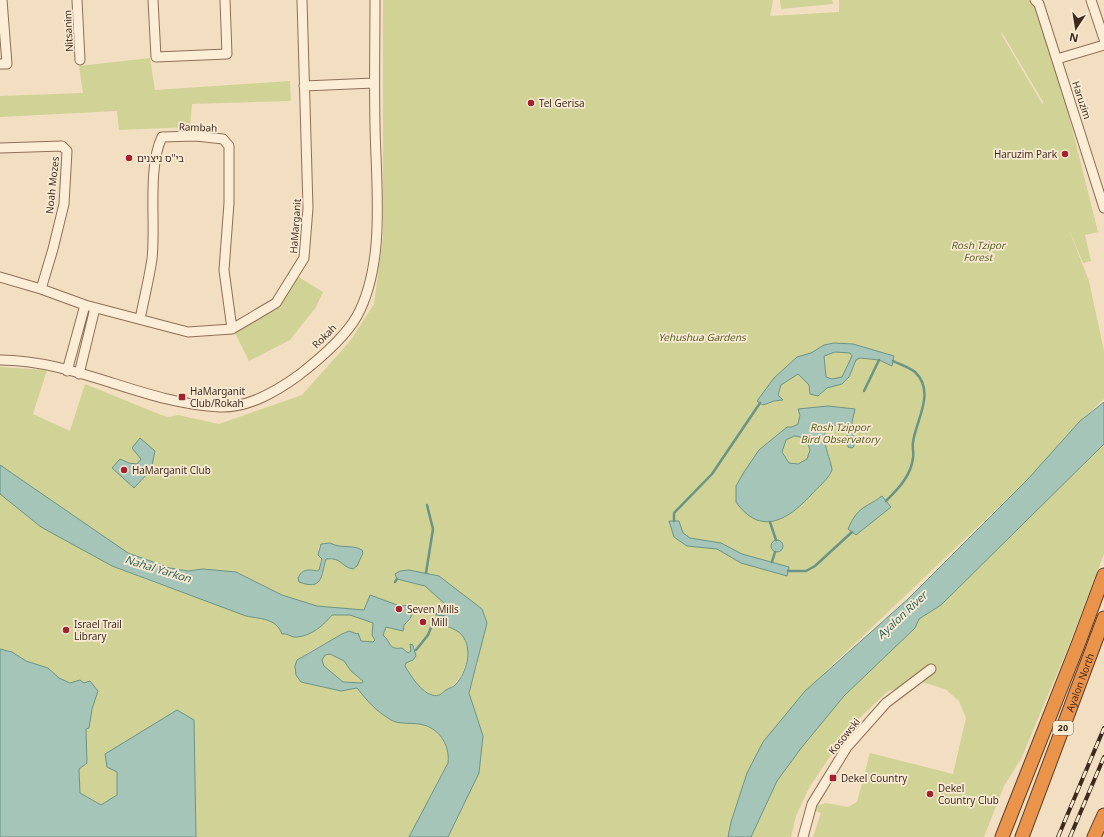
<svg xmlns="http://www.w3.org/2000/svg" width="1104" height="837" font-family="Georgia,'Noto Sans Hebrew',serif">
  <rect width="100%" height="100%" fill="#f2dfc2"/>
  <path fill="#d1d295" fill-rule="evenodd" d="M383 0H773L770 16 839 12V0H1030L1038 13 1055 60 1098 232 1085 235 1091 261 1083 263 1067 225 1089 281 1104 351V399L1080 421 1028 479 805 691 731 822 728 837H448L462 809 483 736 469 693 472 677 478 664 469 648C467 666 462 680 447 690 441 693 439 697 433 695 422 693 410 675 405 666L406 663 413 660C415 654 418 647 411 643V651L408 653 399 648 396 649 391 647 383 636 385 627 403 625 410 621 412 605 400 606 370 595 364 610 317 606 282 595 236 572 203 569 188 571 170 568 128 553 0 465V367L47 370 33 414 70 431 85 384 164 416 170 417 178 415 219 424 302 395 350 341 374 304 383 237ZM1000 32 1004 36 1043 102V105ZM330 543C341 549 351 544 362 550L363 553 355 568 353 569C342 564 338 557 326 559L323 575 298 580V576L308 569 317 571 319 570 322 558 318 555 319 546Z
    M780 0H832L833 4 781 9Z
    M150 58 155 90 290 81 291 101 192 104 190 127 119 130 117 111 0 117V96L83 93 79 66Z
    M297 276 323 292 316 307 290 340 249 361 235 333 280 307Z
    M1104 444V554L1067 650 1021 759 1004 786 984 837H813L821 813 814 810 816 806 826 803 848 807 857 802 870 753 953 774 966 718 959 701 945 689 922 682 888 691 849 728 809 788 796 816 791 837H751L777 781 802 747 844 696 915 628 919 619 941 605Z
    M0 494 41 527 112 566 155 583 260 619C286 621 280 645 310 632 320 628 325 624 332 615H350L374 623 372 632 375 640 373 642 361 641 357 634 349 631 312 650 297 660 301 682 341 691 357 688C369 702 376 710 391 720 399 725 414 722 424 725 441 730 450 747 448 763L409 837H196L194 720 177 711 117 772V795L101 805 80 793 79 769 87 763 86 729 89 728 92 709 98 691 80 681 70 683 59 678 48 668 26 661 12 652 0 649Z
    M329 654 344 661 351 671 363 681 362 683 343 682 324 666 322 661 325 655Z"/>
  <path fill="#a5c5b8" stroke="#6a9485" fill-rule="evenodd" d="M834 343 853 344 894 356 892 366 879 360 860 358 856 360 849 377 842 384 827 388 818 396 810 394 809 385 798 374 781 385 778 395 783 400 774 401 763 405 757 401 774 378 797 357 811 353 824 345ZM835 352 850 353 852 356 842 377 832 379 826 377 824 356Z
    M1104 402V444L941 605 919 619 915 628 844 696 802 747 777 781 751 837H728L731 822 747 773 763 742 805 691 908 599 1028 479 1080 421Z
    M828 406 855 409 852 422 854 446 852 448 848 447 847 428 843 425C810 422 831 456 832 470 828 480 818 487 811 495 787 521 760 536 736 502V486L744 472 759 450 787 427H792L798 424 800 415 798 409ZM794 436C803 436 808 441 810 450L807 459 798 464 789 463 782 452 786 440Z
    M140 438 155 451 151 470 134 488 112 468 120 459 129 463 137 464 141 459 132 448Z
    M0 465 128 553 170 568 188 571 203 569 236 572 282 595 317 606 364 610 370 595 400 606 413 605C412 617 412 617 404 625L403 631 386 627 383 635C392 643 388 650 402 648L408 653 411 651 410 644 413 645 416 656 413 660 406 663 405 666C410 675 422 693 432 695 439 697 441 694 446 690 449 688 454 687 456 684 467 672 472 651 464 638 458 628 447 628 441 623L446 611 445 604 425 586 397 579 395 574 400 571 409 570 439 576 482 609 487 623 469 693 483 736 479 773 448 837H409L448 763C450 747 441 730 424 725 414 722 399 725 391 720 375 710 369 703 357 688L341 691 301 682 296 675 295 666 297 660 342 634 349 631 357 634 358 633 361 641 373 642 375 640 372 635 373 623 350 615H332C324 625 311 636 297 637 292 638 288 633 282 634 276 618 260 619 246 616L112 566 41 527 0 494ZM330 654 344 661 351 671 363 681 362 683 343 682 324 666 322 660 325 655Z
    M882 496 891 507 856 535 848 529C858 506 864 509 882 496Z
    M669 521H679L683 533 690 538 721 543 742 554 789 567 787 576 741 563 717 549 687 546 674 537Z
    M771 546a6 6 0 1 1 12 0a6 6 0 1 1-12 0Z
    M330 543C341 549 351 544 362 550L363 553 357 566 353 569C341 567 342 557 326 559 321 576 323 591 299 582L298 578C302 569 308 569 317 571L319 570 322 559 318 555 321 544Z
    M0 649 12 652 26 661 48 668 59 678 70 683 80 680 84 683 90 681 98 691 92 709 89 728 86 729 87 763 79 769 80 793 101 805 117 795V772L107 767 105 754 177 710 194 720 196 837H0Z"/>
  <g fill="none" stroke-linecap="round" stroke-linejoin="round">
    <path stroke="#6a9485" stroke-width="2.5" d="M864 391 879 360
      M886 501C898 489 911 476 913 458 914 453 912 447 913 442 916 420 936 392 915 372 909 367 899 364 893 361
      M674 521V513L712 474 760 403
      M770 522 776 540
      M772 562 775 552
      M788 571H806L815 566 852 532
      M426 573 433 529 427 505
      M395 582 397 579
      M436 614 444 616
      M416 650 428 635 432 625 441 623"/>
    <defs>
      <path id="minor" d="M77 0 80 60
        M153 0 156 57 227 54 225 0
        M1035 0 1039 4 1104 208
        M1091 0 1104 39
        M1057 59 1104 45
        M0 64H7L2 0
        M304 86 374 83
        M0 148 62 146 67 151 64 204 53 249 41 289
        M0 277 41 289 85 305 188 332 232 329 276 303 304 258 308 208 302 0
        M140 319C144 299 149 279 152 259 156 224 147 168 162 137L196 136 223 139 229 146V203L224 270 232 329
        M0 360C76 360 145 404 220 407 249 408 277 391 299 375 317 361 346 336 357 316 386 263 376 184 375 126 374 84 375 42 375 0
        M67 371 85 305
        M79 374 95 308
        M803 837 812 804 847 747 886 703 931 669"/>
      <g id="highway">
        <path d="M1002 837 1079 642 1104 575"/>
        <path id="s1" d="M1022 837 1104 618"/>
        <path d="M1094 837 1104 815"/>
      </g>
    </defs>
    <use href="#minor" stroke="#8e6f57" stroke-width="11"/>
    <use href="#highway" stroke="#5c3d2c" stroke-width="15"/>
    <use href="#minor" stroke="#fcedd6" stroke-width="9"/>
    <use href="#highway" stroke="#ea934b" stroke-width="13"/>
    <defs>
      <path id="rail" d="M1058 837 1104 728
        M1070 837 1104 757"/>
    </defs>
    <use href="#rail" stroke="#3d291d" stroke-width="4"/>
    <use href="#rail" stroke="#f9ead3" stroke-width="2.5" stroke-dasharray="8" stroke-linecap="butt"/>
  </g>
  <g fill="#a42130" stroke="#f9ead3" stroke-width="1.5">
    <circle cx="531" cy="103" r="4"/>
    <circle cx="1065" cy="154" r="4"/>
    <circle cx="129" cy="158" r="4"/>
    <rect x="178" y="393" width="8" height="8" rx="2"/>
    <circle cx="124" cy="470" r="4"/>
    <circle cx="399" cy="609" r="4"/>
    <circle cx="423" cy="622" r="4"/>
    <circle cx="66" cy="630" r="4"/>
    <rect x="829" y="774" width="8" height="8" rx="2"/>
    <circle cx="930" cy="794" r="4"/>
  </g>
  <g text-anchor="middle" stroke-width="3.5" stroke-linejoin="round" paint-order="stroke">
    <rect fill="#f9ead3" stroke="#756354" stroke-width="1" x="1053" y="721" width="20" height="14" rx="3"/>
    <g font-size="9" font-weight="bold" fill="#3d291d">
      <text x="1063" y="731">20</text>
    </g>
    <g font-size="10" fill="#3d291d" stroke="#f9ead3">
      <text transform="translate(68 31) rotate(-93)" y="4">Nitsanim</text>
      <text transform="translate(1082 100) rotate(72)" y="4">Haruzim</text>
      <text transform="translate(198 127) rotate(2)" y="4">Rambah</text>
      <text transform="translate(52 185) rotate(-84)" y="4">Noah Mozes</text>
      <text transform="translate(295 226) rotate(-86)" y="4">HaMarganit</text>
      <text transform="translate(324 336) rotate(-45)" y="4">Rokah</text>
      <text dy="4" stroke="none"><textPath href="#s1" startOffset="165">Ayalon North</textPath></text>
      <text transform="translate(844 736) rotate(-51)" y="4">Kosowski</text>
    </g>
    <g font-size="10" fill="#3d291d" stroke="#f9ead3" text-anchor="start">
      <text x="539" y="107">Tel Gerisa</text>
      <text x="1057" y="158" text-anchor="end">Haruzim Park</text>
      <text x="137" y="162">בי"ס ניצנים</text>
      <text x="190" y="395">HaMarganit<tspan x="190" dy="12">Club/Rokah</tspan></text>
      <text x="132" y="474">HaMarganit Club</text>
      <text x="407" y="613">Seven Mills</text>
      <text x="431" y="626">Mill</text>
      <text x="74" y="628">Israel Trail<tspan x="74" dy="12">Library</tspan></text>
      <text x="841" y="782">Dekel Country</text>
      <text x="938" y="792">Dekel<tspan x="938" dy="12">Country Club</tspan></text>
    </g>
    <g font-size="10" font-style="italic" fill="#535b21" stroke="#f9ead3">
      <text x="978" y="249">Rosh Tzipor<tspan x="978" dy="12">Forest</tspan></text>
      <text x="702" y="341">Yehushua Gardens</text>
      <text x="840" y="431">Rosh Tzippor<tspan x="840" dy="12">Bird Observatory</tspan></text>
    </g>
    <g font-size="11" font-style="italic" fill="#2a5e55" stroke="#f9ead3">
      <text transform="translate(158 569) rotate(17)" y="4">Nahal Yarkon</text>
      <text transform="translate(902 615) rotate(-43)" y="4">Ayalon River</text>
    </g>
  </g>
  <g transform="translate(1076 28) rotate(192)" stroke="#f9ead3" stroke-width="3" paint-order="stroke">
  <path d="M0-3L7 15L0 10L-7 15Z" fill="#3d291d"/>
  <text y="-6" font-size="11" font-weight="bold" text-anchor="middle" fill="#3d291d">N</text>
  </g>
</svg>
